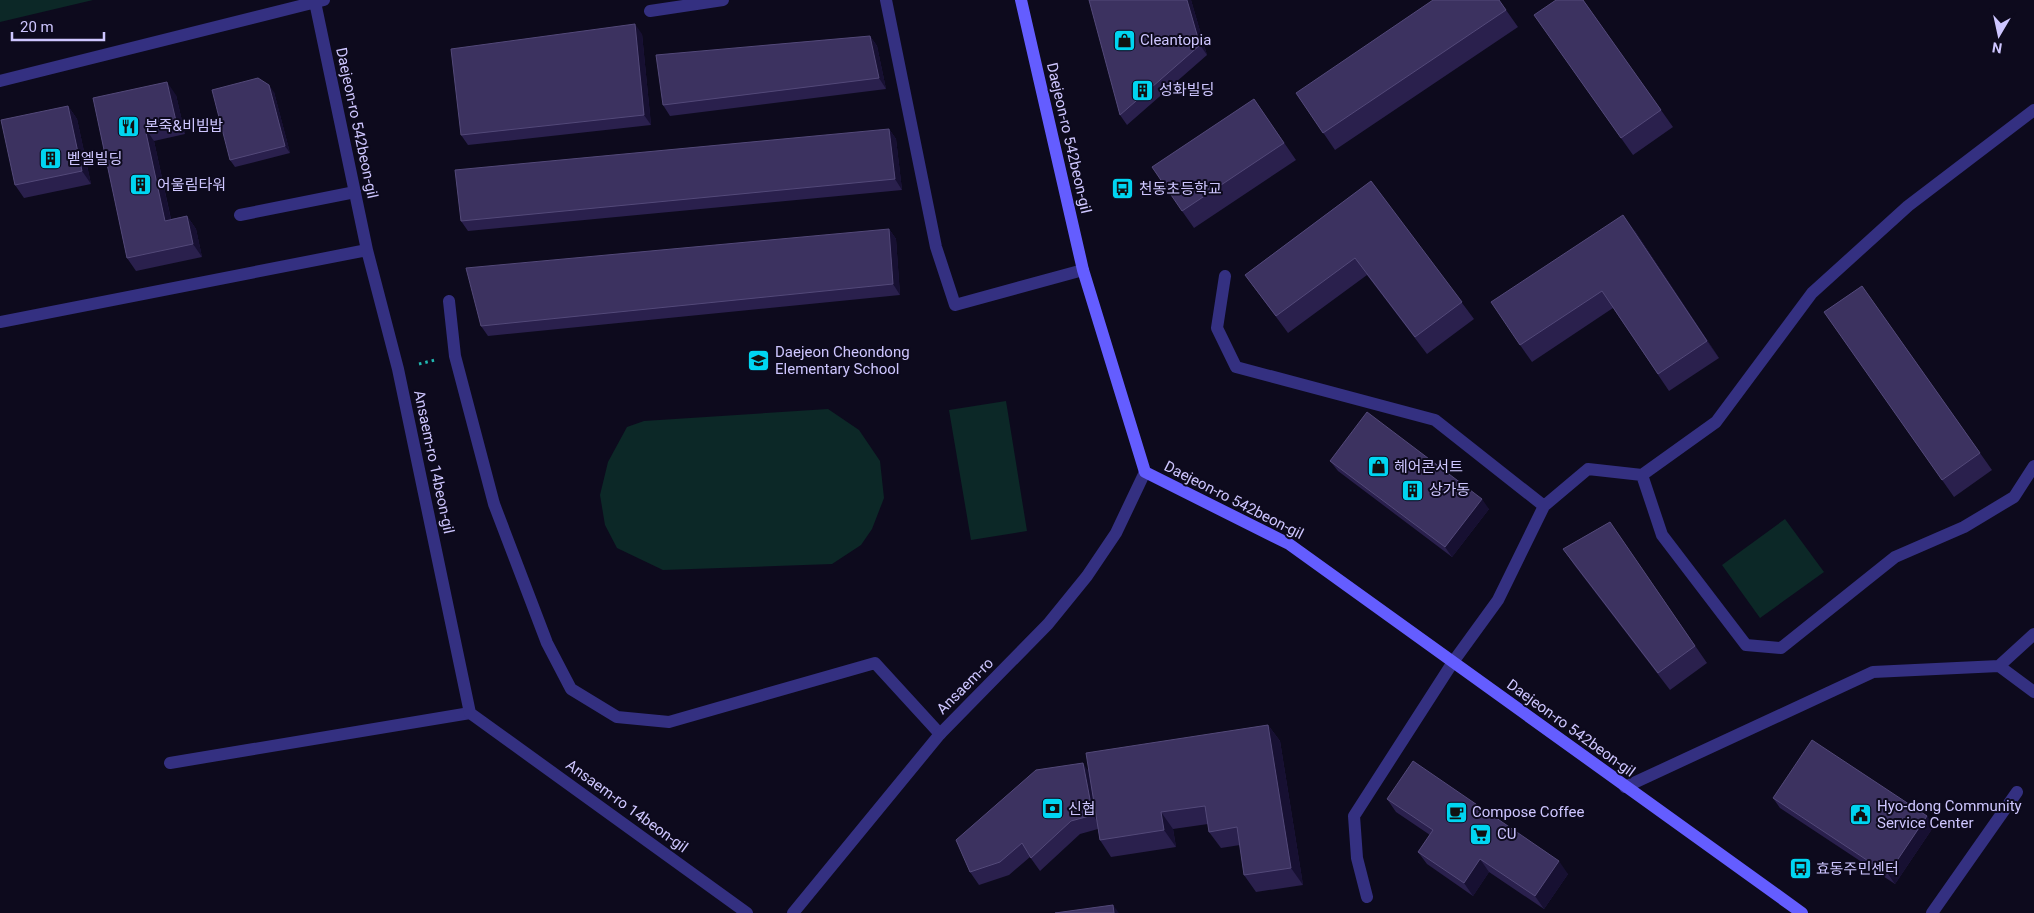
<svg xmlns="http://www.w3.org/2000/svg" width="2034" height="913" font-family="Roboto,'Noto Sans KR',sans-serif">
  <rect width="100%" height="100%" fill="#0d0a1d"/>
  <path fill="#0c2827" d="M0 0H93L0 22Z
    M1006 401 1027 531 971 540 949 410Z
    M828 409 859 430 880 461 884 498 872 529 861 545 832 564 663 570 617 548 605 525 600 495 608 462 627 427 644 421Z
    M1785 519 1824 572 1760 618 1722 565Z"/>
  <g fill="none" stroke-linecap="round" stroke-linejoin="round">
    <path stroke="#21b8b1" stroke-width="3" stroke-dasharray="2.5 4" stroke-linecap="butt" d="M419 364 435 360"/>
    <path stroke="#343081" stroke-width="12" d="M886 0 936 247 955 305 1083 270
      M650 11 723 0
      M240 215 355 192
      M1225 276 1217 328 1236 367 1435 420 1544 506
      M449 301 455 356 494 504 547 643 571 689 617 717 669 722 875 663 940 734
      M1642 475 1662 535 1746 645 1781 648 1895 557 1964 527 2014 497 2034 466
      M170 763 470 713
      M1367 897 1357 858 1354 816 1453 662 1498 600 1544 506 1588 469 1642 475 1716 422 1812 293 1908 206 2034 110
      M1932 913 2017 792"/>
    <path stroke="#343081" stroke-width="12" d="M315 2 367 250 398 369 470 713 747 913
      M0 81 324 0
      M0 322 367 250
      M1999 666 2034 692
      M1625 787 1873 672 1999 666 2034 634"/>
    <path stroke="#343081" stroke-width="12" d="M793 913 940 734 1048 624 1087 576 1116 533 1145 472"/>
    <path stroke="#645dff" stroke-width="12" d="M1021 0 1083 270 1145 472 1289 544 1802 913"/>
  </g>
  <path fill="#2a204d" d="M1191 0 1207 55 1127 125 1120 115Z
    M1499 0 1518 27 1335 150 1296 93Z
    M1583 0 1673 127 1633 155 1534 15Z
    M642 34 651 125 468 145 461 135Z
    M870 36 877 46 886 89 670 116 663 105Z
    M274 92 290 153 235 167 230 160Z
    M176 95 185 134 154 141 171 219 187 216 196 229 202 257 136 271 127 258 93 98Z
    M1254 99 1296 160 1194 228 1182 211Z
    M68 106 77 119 91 184 24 198 15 185Z
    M889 129 896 139 902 190 468 231 461 221Z
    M1371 181 1474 319 1427 354 1367 275 1288 333 1245 275Z
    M889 229 896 239 900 295 488 336 481 326Z
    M1635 231 1719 358 1669 391 1613 308 1532 362 1520 345Z
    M1862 286 1992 470 1954 497 1824 312Z
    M1330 461 1489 509 1452 557 1338 471Z
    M1610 522 1707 663 1670 690 1575 566 1563 549Z
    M1268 725 1280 741 1303 885 1256 892 1244 875 1240 845 1221 848 1209 832 1208 824 1173 829 1176 847 1111 857 1100 840 1098 829 1080 834 1040 871 1030 857 1009 875 979 885 970 872 1089 770Z
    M1773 798 1934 826 1895 884 1780 808Z
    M1387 799 1568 874 1544 909 1489 872 1473 896 1427 864 1418 852 1430 835 1396 812Z"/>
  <path fill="#171032" d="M1187 0H1191L1207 55 1200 45Z
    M635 24 642 34 651 125 644 115Z
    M870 36 877 46 886 89 879 78Z
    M167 82 176 95 185 134 176 121Z
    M269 85 274 92 290 153 285 146Z
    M68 106 77 119 91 184 82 171Z
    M145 128 154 141 174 234 165 221Z
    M889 129 896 139 902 190 895 179Z
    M1623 215 1635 231 1719 358 1707 341Z
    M187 216 196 229 202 257 193 244Z
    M889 229 896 239 900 295 893 284Z
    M1482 499 1489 509 1452 557 1445 547Z
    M1268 725 1280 741 1303 885 1291 868Z
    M1083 763 1092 776 1102 828 1093 815Z
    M1161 812 1173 829 1176 847 1164 830Z
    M1927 816 1934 826 1895 884 1888 874Z
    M1480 859 1489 872 1473 896 1464 883Z
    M1559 861 1568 874 1544 909 1535 896Z
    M1113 905 1119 913H1114Z"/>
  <path fill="#3c3260" stroke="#534979" d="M1089 0H1187L1200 45 1120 115Z
    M1433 0H1499L1506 10 1323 133 1296 93Z
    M1556 0H1583L1661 110 1621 138 1534 15Z
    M635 24 644 115 461 135 451 49Z
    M870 36 879 78 663 105 656 55Z
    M258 78 269 85 285 146 230 160 212 90Z
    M167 82 176 121 145 128 165 221 187 216 193 244 127 258 93 98Z
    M1254 99 1284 143 1182 211 1152 167Z
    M68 106 82 171 15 185 1 120Z
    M889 129 895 179 461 221 455 170Z
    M1371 181 1462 302 1415 337 1355 258 1276 316 1245 275Z
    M1623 215 1707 341 1658 374 1602 291 1520 345 1491 302Z
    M889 229 893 284 481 326 466 268Z
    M1862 286 1980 453 1942 480 1824 312Z
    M1367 412 1482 499 1445 547 1330 461Z
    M1610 522 1695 646 1658 673 1563 549Z
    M1268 725 1291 868 1244 875 1237 827 1209 832 1205 806 1161 812 1164 830 1100 840 1086 753Z
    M1812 740 1927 816 1888 874 1773 798Z
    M1413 761 1559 861 1535 896 1480 859 1464 883 1418 852 1433 830 1387 799Z
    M1083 763 1093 815 1071 821 1031 858 1022 843 1000 862 970 872 956 840 1036 770Z
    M1113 905 1114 913H1055Z"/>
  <defs>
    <symbol id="shop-square" viewBox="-11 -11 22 22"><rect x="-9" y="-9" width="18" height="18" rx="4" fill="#00d5f1" stroke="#0d0a1d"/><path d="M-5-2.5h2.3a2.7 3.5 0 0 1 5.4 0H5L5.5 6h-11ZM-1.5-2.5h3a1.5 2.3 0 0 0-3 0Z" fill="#111"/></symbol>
    <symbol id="building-square" viewBox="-11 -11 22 22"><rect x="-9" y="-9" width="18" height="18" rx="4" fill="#00d5f1" stroke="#0d0a1d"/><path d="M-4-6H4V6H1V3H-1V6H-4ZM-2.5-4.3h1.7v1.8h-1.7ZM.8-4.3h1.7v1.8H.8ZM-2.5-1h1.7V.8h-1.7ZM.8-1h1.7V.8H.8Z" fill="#111"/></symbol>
    <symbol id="restaurant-square" viewBox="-11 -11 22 22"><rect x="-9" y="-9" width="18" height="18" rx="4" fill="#00d5f1" stroke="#0d0a1d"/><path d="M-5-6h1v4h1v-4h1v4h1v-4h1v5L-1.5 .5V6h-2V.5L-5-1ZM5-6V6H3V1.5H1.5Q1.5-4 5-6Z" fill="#111"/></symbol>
    <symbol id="bus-square" viewBox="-11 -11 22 22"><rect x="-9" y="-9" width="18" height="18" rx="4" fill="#00d5f1" stroke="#0d0a1d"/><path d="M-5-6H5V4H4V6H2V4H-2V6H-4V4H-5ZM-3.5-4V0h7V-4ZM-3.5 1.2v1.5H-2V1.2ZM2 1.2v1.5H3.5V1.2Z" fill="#111"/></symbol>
    <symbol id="school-square" viewBox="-11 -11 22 22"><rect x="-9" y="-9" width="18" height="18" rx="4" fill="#00d5f1" stroke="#0d0a1d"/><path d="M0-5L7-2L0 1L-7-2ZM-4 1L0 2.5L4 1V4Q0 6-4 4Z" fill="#111"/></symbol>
    <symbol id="bank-square" viewBox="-11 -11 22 22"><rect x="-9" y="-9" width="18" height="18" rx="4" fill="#00d5f1" stroke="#0d0a1d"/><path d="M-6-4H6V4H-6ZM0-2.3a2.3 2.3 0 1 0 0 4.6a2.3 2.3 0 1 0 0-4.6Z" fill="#111"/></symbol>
    <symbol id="cafe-square" viewBox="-11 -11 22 22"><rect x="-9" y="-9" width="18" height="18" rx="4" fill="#00d5f1" stroke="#0d0a1d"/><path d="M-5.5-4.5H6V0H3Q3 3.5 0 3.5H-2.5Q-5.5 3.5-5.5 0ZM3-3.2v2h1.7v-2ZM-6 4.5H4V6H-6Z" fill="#111"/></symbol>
    <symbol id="civic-square" viewBox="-11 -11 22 22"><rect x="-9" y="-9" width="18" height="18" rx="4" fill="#00d5f1" stroke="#0d0a1d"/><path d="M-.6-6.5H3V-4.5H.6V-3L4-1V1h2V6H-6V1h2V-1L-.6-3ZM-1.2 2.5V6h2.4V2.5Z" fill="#111"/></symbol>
    <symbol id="supermarket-square" viewBox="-11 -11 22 22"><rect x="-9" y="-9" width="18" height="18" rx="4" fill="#00d5f1" stroke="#0d0a1d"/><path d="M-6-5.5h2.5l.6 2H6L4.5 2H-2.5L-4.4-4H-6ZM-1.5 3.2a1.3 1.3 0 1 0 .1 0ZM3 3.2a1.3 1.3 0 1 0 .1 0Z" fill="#111"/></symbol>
  </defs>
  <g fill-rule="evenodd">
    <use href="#shop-square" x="1112" y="28" width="25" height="25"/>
    <use href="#building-square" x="1130" y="78" width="25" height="25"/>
    <use href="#restaurant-square" x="116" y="114" width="25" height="25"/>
    <use href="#building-square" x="38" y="146" width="25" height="25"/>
    <use href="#building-square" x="128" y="172" width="25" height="25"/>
    <use href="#bus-square" x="1110" y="176" width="25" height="25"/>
    <use href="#school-square" x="746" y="348" width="25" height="25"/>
    <use href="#shop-square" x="1366" y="454" width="25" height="25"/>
    <use href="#building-square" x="1400" y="478" width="25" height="25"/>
    <use href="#bank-square" x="1040" y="796" width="25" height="25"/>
    <use href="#cafe-square" x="1444" y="800" width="25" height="25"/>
    <use href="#civic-square" x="1848" y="802" width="25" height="25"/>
    <use href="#supermarket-square" x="1468" y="822" width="25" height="25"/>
    <use href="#bus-square" x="1788" y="856" width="25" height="25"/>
  </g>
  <g text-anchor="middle" stroke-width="4" stroke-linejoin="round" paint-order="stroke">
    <g font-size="15" fill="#cec6ff" stroke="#0d0a1d" text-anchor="start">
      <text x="1140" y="45">Cleantopia</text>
      <text x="1159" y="95">성화빌딩</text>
      <text x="145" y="131">본죽&amp;비빔밥</text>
      <text x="67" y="164">벧엘빌딩</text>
      <text x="157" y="190">어울림타워</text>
      <text x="1139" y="194">천동초등학교</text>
      <text x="775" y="357">Daejeon Cheondong<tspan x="775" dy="17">Elementary School</tspan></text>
      <text x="1394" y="472">헤어콘서트</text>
      <text x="1429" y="495">상가동</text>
      <text x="1877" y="811">Hyo-dong Community<tspan x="1877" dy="17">Service Center</tspan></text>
      <text x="1068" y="814">신협</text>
      <text x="1472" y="817">Compose Coffee</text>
      <text x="1497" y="839">CU</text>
      <text x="1816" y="874">효동주민센터</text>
    </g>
    <g font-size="15" fill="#cec6ff" stroke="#0d0a1d">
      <text transform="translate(357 123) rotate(78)" y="5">Daejeon-ro 542beon-gil</text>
      <text transform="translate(1069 138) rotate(77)" y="5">Daejeon-ro 542beon-gil</text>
      <text transform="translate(434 462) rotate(78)" y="5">Ansaem-ro 14beon-gil</text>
      <text transform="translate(1234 500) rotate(27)" y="5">Daejeon-ro 542beon-gil</text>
      <text transform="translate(965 686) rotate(-45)" y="5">Ansaem-ro</text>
      <text transform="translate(1571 728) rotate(36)" y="5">Daejeon-ro 542beon-gil</text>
      <text transform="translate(627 806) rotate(36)" y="5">Ansaem-ro 14beon-gil</text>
    </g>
  </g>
  <g transform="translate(1999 35) rotate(189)" stroke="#0d0a1d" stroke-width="4" paint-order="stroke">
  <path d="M0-4L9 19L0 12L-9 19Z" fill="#cec6ff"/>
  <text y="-8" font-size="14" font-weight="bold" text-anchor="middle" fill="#cec6ff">N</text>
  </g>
  <path d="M12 32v8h92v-8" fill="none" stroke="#cec6ff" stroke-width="2.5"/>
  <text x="20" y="32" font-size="15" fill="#cec6ff" stroke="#0d0a1d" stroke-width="4" paint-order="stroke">20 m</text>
</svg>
